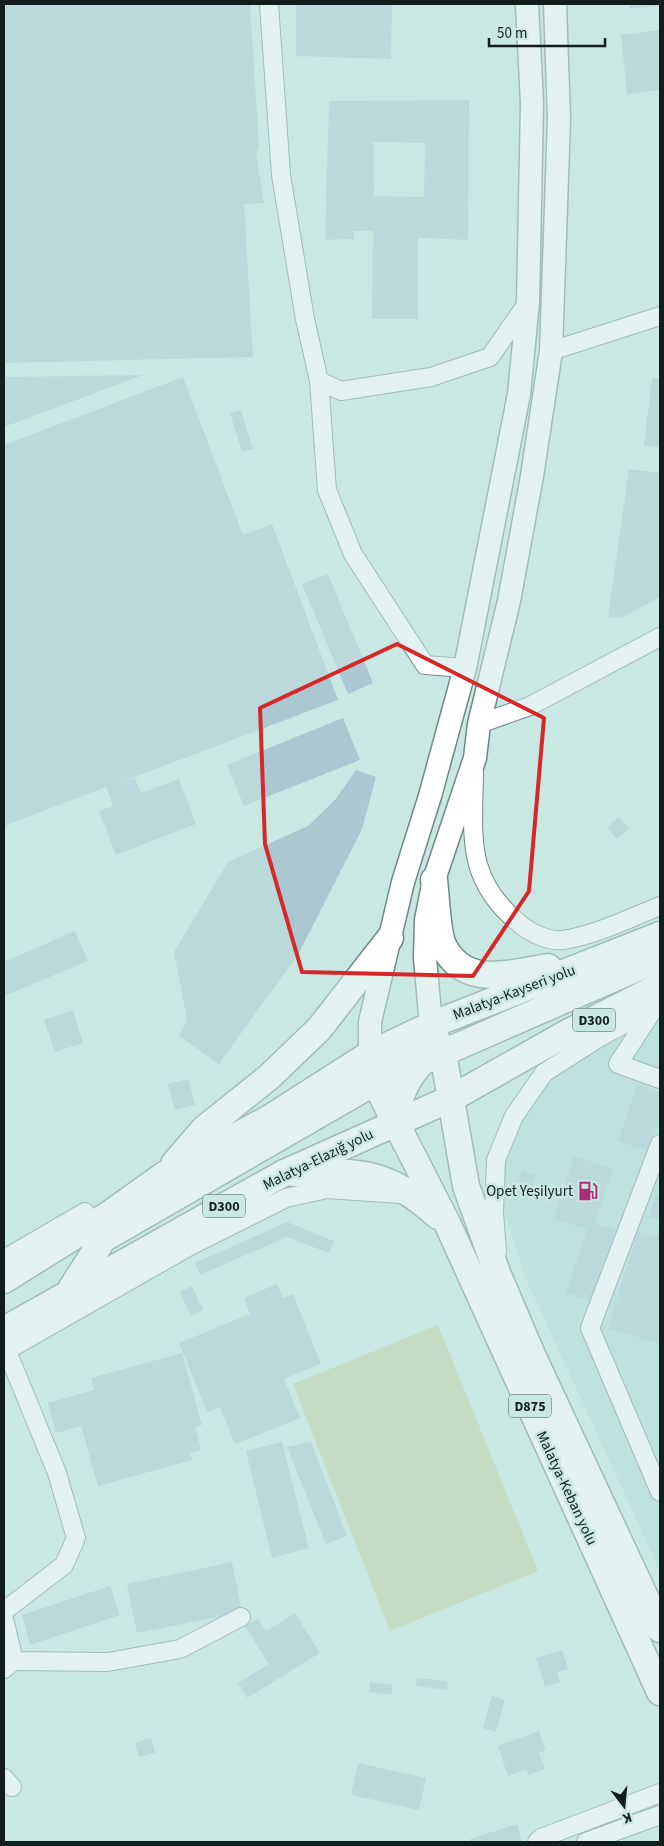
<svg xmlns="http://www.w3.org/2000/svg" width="664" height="1846" font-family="'Source Sans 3',sans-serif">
  <rect width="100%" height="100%" fill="#c9e8e4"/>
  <path fill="#b5dcd8" d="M660 1009V1571L525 1277 498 1193 501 1160 518 1119 546 1079Z"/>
  <path fill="#bed19e" d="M438 1325 538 1571 390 1631 293 1384Z"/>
  <path fill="#abc7d1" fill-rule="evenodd" d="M4 4H250L259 145 256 152 264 203 244 204 253 357 4 363Z
    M296 4H392L391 59 296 56Z
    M629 4H660V6L629 9Z
    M660 30V90L627 94 621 35Z
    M469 100 468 240 418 238V319H372L373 231H354V239L325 240 329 101ZM373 142 425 143 424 197 374 196Z
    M143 375 4 427V377Z
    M183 377 243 535 272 524 338 700 116 784 135 778 141 793 179 779 196 824 116 855 99 811 113 806 106 787 4 826V445Z
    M652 378 660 379V447L644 446Z
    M241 410 253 449 242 452 230 413Z
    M629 469 660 473V597L621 618 608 617Z
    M328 574 373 683 348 694 302 584Z
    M343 718 360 760 244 806 227 765Z
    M356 770 376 777 362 829 299 953 219 1064 179 1036 187 1020 174 952 228 862 308 826 335 800Z
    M619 817 629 829 617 839 607 827Z
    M75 931 88 961 4 996V962Z
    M73 1010 83 1043 55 1052 44 1020Z
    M188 1079 195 1105 175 1110 168 1084Z
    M638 1084 660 1092V1116L648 1151 618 1141Z
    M574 1156 613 1169 595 1223 615 1230 591 1301 566 1293 587 1229 554 1219Z
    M522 1171 536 1176 528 1200 514 1196Z
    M656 1195 660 1197V1220L649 1216Z
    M287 1222 334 1241 329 1253 287 1237 200 1275 195 1263Z
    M660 1230V1344L608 1328 638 1231 657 1237Z
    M277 1284 283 1298 293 1294 321 1364 284 1379 300 1418 235 1444 220 1407 207 1412 179 1343 250 1314 244 1298Z
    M192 1286 203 1310 191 1316 180 1292Z
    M182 1353 202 1425 195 1427 201 1450 190 1453 192 1460 98 1486 81 1426 56 1433 48 1403 94 1390 91 1378Z
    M282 1442 309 1548 272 1558 246 1451Z
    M311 1442 347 1536 326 1544 287 1447Z
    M232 1562 242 1612 137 1633 127 1584Z
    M110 1586 120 1615 30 1645 22 1615Z
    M295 1613 320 1653 247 1698 238 1683 269 1664 245 1626 258 1619 266 1631Z
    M562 1650 568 1669 557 1672 560 1682 545 1687 536 1658Z
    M417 1678 448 1681 447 1690 416 1686Z
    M370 1682 393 1685 391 1695 369 1692Z
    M492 1696 505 1700 496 1732 483 1728Z
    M539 1731 546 1750 539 1753 545 1769 528 1775 526 1769 508 1776 498 1746Z
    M151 1738 155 1753 139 1757 135 1743Z
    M358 1763 426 1778 419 1810 351 1795Z
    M517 1824 522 1842H471L470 1839Z"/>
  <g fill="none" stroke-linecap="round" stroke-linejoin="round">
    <defs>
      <path id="minor" d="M269 4 281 175 305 319 319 381 341 391 431 377 490 357 528 302
        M551 351 660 316
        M319 381 327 490 353 554 425 665 465 668
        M479 724 530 706 660 637
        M474 773C473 838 465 880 521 925 531 933 550 942 563 940 596 935 630 918 660 906
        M653 1010 618 1064 660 1079
        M660 1144 590 1328 660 1492
        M497 1252 494 1212 496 1160 514 1116 544 1073 600 1037 660 1005
        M4 1259 85 1212
        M4 1352 190 1246 286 1198 327 1189 400 1194
        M4 1611 64 1565 76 1538 57 1473 7 1351
        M4 1619 14 1661 4 1669
        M14 1661 108 1662 180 1649 241 1617
        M4 1778 12 1787
        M537 1842 541 1838 660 1793
        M586 1842 660 1815"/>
      <path id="major" d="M431 1025 425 958 426 920 434 880 475 758 479 724 509 601 532 476 551 351 559 119 555 4
        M370 1054V1022L403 882 430 796 465 668 519 394 528 302 532 103 527 4"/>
      <path id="highway" d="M434 880C436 895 437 932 443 945 464 989 510 973 548 967
        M431 1025 444 1059 466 1186 498 1275 533 1357 660 1629
        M370 1054 375 1082 448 1225 660 1692
        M395 1122C399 1097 405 1080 422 1062L660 958
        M174 1164 204 1129 269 1077 319 1029 390 938
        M294 1173C361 1171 386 1170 438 1216
        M4 1280 108 1215 164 1175 270 1118 370 1054 431 1025 660 935
        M71 1289 103 1239 375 1082 409 1054 426 1031
        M4 1330 284 1173 452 1098 569 1032 660 986"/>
    </defs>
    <use href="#minor" stroke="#6d8986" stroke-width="20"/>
    <use href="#major" stroke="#6d8986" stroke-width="25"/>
    <use href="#highway" stroke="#6d8986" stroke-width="29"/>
    <use href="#minor" stroke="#fff" stroke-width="18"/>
    <use href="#major" stroke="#fff" stroke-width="22"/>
    <use href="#highway" stroke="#fff" stroke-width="26"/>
  </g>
  <path d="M0 0H664V1846H0ZM397 644 544 718 529 891 473 976 302 972 265 844 260 708Z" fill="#c9e8e4" fill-opacity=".55" fill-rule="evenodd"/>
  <path fill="none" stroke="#d62828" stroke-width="4" stroke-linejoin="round" d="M397 644 544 718 529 891 473 976 302 972 265 844 260 708Z"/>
  <defs>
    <symbol id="fuel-bare" viewBox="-9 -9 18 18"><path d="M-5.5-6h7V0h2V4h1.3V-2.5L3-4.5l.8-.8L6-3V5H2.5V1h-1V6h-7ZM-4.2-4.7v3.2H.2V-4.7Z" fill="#ac2b79" stroke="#c9e8e4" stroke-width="2.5" paint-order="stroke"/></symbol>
  </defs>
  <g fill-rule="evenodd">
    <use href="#fuel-bare" x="574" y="1177" width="28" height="28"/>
  </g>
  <g text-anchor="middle" stroke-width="5" stroke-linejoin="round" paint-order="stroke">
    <g fill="#c9e8e4" stroke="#495b58" stroke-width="1">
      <rect x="573" y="1008.5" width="42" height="23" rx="4"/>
      <rect x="203" y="1194.5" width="42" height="23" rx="4"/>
      <rect x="509" y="1394.5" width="42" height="23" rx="4"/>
    </g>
    <g font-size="14" font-weight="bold" fill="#121e1c">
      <text x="594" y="1025">D300</text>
      <text x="224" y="1211">D300</text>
      <text x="530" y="1411">D875</text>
    </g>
    <g font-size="15" fill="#121e1c" stroke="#c9e8e4">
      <text transform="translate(514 992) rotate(-21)" y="5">Malatya-Kayseri yolu</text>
      <text transform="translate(318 1159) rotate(-26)" y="5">Malatya-Elazığ yolu</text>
      <text transform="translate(567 1488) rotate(65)" y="5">Malatya-Keban yolu</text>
    </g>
    <g font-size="15" fill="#121e1c" stroke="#c9e8e4" text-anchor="end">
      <text x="573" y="1196">Opet Yeşilyurt</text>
    </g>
  </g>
  <rect width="664" height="1846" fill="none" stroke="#121e1c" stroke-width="10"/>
  <g transform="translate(624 1806) rotate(164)" stroke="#c9e8e4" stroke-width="4" paint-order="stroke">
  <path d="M0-4L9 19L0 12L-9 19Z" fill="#121e1c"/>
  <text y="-8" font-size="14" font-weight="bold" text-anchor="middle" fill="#121e1c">K</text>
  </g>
  <path d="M489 38v8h116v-8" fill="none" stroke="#121e1c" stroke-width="2.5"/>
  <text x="497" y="38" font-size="15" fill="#121e1c" stroke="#c9e8e4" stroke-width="4" paint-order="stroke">50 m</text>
</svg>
